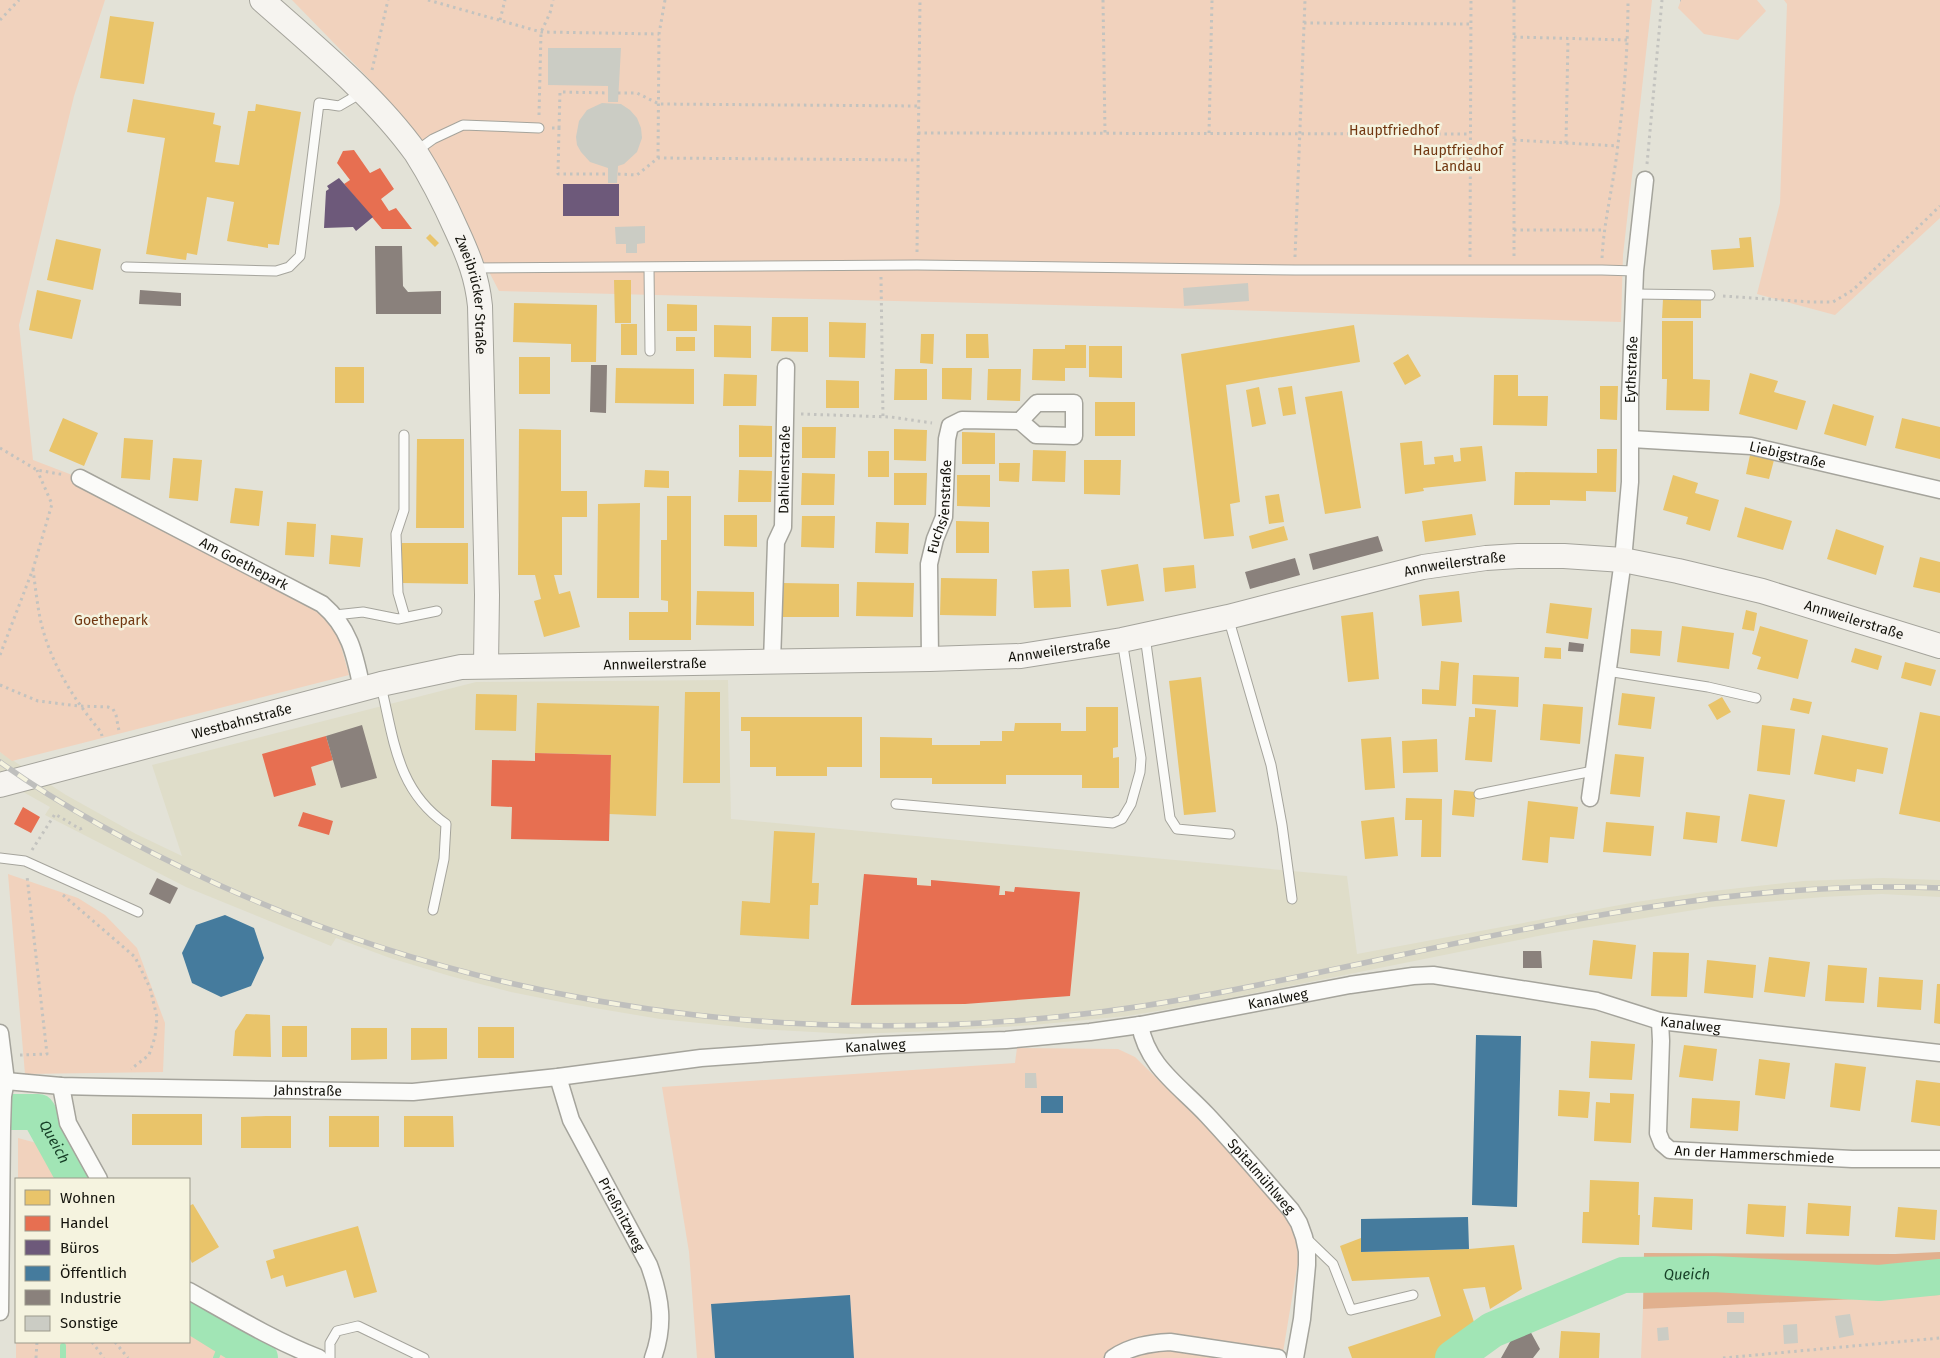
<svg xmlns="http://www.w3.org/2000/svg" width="1940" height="1358" font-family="'Fira Sans',sans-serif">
  <rect width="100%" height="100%" fill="#e3e2d7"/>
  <path fill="#dfddc9" d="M728 680 731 819 1347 876 1357 954 1636 902 1704 892 1803 881 1883 878 1940 880V897L1882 894 1823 897 1712 907 1553 933 1205 1003 1127 1016 1033 1025 939 1031 851 1034 758 1029 660 1019 571 1004 511 992 450 976 390 958 336 938 331 946 186 887 45 815 50 807 0 779V752L66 795 136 834 182 856 152 765 476 682Z"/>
  <path fill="#f1d2bd" d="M0 0H105L74 96 19 325 33 460 80 478 232 558 326 618 339 639 349 675 12 761 0 752Z
    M292 0H1652L1623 255 1621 322 1133 307 499 291 430 158 370 80Z
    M1681 0H1757L1766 11 1738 40 1704 34 1678 8Z
    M1784 0H1940V218L1835 315 1757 294 1780 203 1787 4Z
    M8 874 78 898 105 915 137 948 165 1023 163 1072 25 1074Z
    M1017 1048 1118 1049 1135 1057 1255 1175 1296 1224 1298 1262 1282 1358H697L689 1252 662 1087 1015 1063Z
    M18 1138 44 1145 63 1179H18Z
    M1940 1295V1358H1641L1643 1309Z
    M189 1327 245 1358H16V1338V1342H189Z"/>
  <path fill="#e1b08e" d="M1940 1252V1295L1643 1309 1644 1253 1895 1254Z"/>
  <path fill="#e9c46a" d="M110 16 154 22 144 84 100 78Z
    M133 99 215 113 213 124 221 126 215 162 239 165 248 111H255L256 104 301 112 279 245 268 244V248L227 241 234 202 207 197 197 255 187 253 186 260 146 254 165 138 127 132Z
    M430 234 439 243 435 247 426 238Z
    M1751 237 1754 267 1713 270 1711 250 1740 248 1739 238Z
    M56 239 101 249 93 290 47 280Z
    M614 280H631V323H615Z
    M37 290 81 300 72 339 29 330Z
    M1663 299 1701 300V318H1662Z
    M514 303 597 305 596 362H571V344L513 342Z
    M667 304 697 305V331H667Z
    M772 317H808V352L771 351Z
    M1662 321H1693V379L1710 380 1709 411 1666 410 1667 379H1662Z
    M829 322 866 323 865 358 829 357Z
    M621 324H637V355H621Z
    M714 325 751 326V358L714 357Z
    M1354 325 1360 362 1226 385 1240 502 1230 504 1234 536 1204 539 1181 354Z
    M921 334H934L933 364 920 363Z
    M966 334H988L989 358H966Z
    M676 337H695V351H676Z
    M1065 345H1086V368H1065V381L1032 380 1033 349H1065Z
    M1089 346H1122V378L1089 377Z
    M1408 354 1421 376 1405 385 1393 363Z
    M519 357H550V394H519Z
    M335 367H364V403H335Z
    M616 368 694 369V404L615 403Z
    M942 368H972L971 400 942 399Z
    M895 369H927V400H894Z
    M988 369H1021L1020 401 987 400Z
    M1750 373 1778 381 1774 392 1806 401 1797 430 1739 414Z
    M724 374 757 375 756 406H723Z
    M1494 375H1518V396H1548L1547 426 1493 425Z
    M826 380 859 381V408H826Z
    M1292 386 1296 414 1283 416 1278 388Z
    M1600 386H1618L1617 420 1600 419Z
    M1259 387 1266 424 1252 427 1246 390Z
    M1342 391 1361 508 1325 514 1305 397Z
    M1095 402H1135V436H1095Z
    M1833 404 1874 416 1866 446 1824 434Z
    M63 418 98 433 84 466 49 451Z
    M1902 418 1940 427V459L1895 448Z
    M739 425 772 426V457H739Z
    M802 427H836L835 458H802Z
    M519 429 561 430V491H587V517H562V575H554L559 594 570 591 580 627 544 637 534 601 541 599 535 575H518Z
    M894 429 927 430 926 461 894 460Z
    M962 432 995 433V464H962Z
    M124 438 153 440 150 480 121 478Z
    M417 439H464V528H416Z
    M1422 441 1424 465 1435 464 1434 457 1453 455 1454 462 1461 461 1460 448 1482 446 1486 481 1423 488 1424 491 1405 494 1400 443Z
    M1597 449H1617L1616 492 1586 491V501L1550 500V505H1514L1515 472 1597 473Z
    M1033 450 1066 451 1065 482 1032 481Z
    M868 451H889V477H868Z
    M1750 455 1774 460 1769 479 1746 474Z
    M173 458 202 460 198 501 169 498Z
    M1084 460H1121L1120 495 1084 494Z
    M999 463H1020L1019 482 999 481Z
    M645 470 669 471V488L644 487Z
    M739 470 772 471 771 502H738Z
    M802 473 835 474 834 505H801Z
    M894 473H927L926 505H894Z
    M957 475H990V507L957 506Z
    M1673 475 1698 483 1695 493 1719 500 1710 531 1686 524 1688 517 1663 510Z
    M235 488 263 491 259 526 230 523Z
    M1279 494 1284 522 1269 524 1265 496Z
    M667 496H691V640H629V612H668V601L661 600V540H667Z
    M640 503 639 598H597L598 504Z
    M1745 507 1792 521 1783 550 1737 537Z
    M1472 514 1476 535 1425 542 1422 521Z
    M724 515H757V547L724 546Z
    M802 516H835L834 548 801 547Z
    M956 521 989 522V553H956Z
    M287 522 316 524 314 557 285 555Z
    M876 522 909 523 908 554 875 553Z
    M1284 526 1288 540 1252 549 1249 536Z
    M1836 529 1884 546 1876 575 1827 559Z
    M331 535 363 538 360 567 329 564Z
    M402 543H468V584L401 583Z
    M1920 557 1940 562V593L1913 587Z
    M1138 564 1144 601 1107 606 1101 570Z
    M1194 565 1196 588 1165 592 1163 568Z
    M1069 569 1071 607 1034 608 1032 571Z
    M941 578 997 579 996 616 940 615Z
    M857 582 914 583 913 617 856 616Z
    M782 583 839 584V617H781Z
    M697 591 754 592V626L696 625Z
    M1459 591 1462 622 1422 626 1419 595Z
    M1550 603 1592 608 1588 639 1546 633Z
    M1746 610 1757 613 1754 631 1742 629Z
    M1373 612 1379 679 1348 682 1341 616Z
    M1682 626 1734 633 1729 669 1677 662Z
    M1760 626 1808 640 1798 679 1757 669 1761 657 1752 654Z
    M1631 629 1662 631 1660 656 1630 653Z
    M1545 647 1561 648V659L1544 658Z
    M1855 648 1882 656 1878 670 1851 662Z
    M1441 661 1459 663 1456 706 1422 704V689L1439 690Z
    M1905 662 1936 670 1931 686 1901 678Z
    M1473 675 1519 677 1518 707 1472 704Z
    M1201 677 1216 812 1184 815 1169 681Z
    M685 692H720V783H683Z
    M1622 693 1655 697 1651 729 1618 725Z
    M476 694 517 695 516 731 475 730Z
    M1722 697 1731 712 1717 720 1708 705Z
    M1793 698 1812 702 1809 714 1790 710Z
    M537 703 659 706 656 816 609 814 611 755 535 753Z
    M1543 704 1583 707 1580 744 1540 740Z
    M1086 707H1118V747L1113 748V758L1119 757V788H1082V775H1006V784H932V778H880V737L932 738V745H980V741H1002V731H1014L1015 723H1061V731H1086Z
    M1475 708 1496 710 1492 762 1465 760 1469 717H1475Z
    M1920 712 1940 716V822L1899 814Z
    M741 717H862V767H827V776H776V767H750V731H741Z
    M1762 725 1795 729 1790 775 1757 771Z
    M1822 735 1888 748 1883 774 1857 769 1855 782 1814 774Z
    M1391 737 1395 788 1365 790 1361 739Z
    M1437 739 1438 772 1403 773 1402 741Z
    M1615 754 1644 757 1640 797 1610 794Z
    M1454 790 1476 792 1474 817 1452 815Z
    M1749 794 1785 800 1777 847 1741 841Z
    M1406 798 1442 799 1441 857H1421L1422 820H1405Z
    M1528 801 1578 807 1574 839 1550 837 1548 863 1522 860Z
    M1686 812 1720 816 1717 843 1683 839Z
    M1394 817 1398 856 1365 859 1361 821Z
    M1606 822 1654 826 1651 856 1603 852Z
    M774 831 815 833 812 883H819L818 905H810L809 939 740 935 742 901 770 903Z
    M1593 940 1636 945 1632 979 1589 975Z
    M1653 952 1689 953 1687 997 1651 996Z
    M1769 957 1810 962 1805 997 1764 992Z
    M1707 960 1756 965 1753 998 1704 993Z
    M1828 965 1867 968 1864 1003 1825 1001Z
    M1879 977 1923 980 1921 1010 1877 1007Z
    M1937 984H1940V1024L1934 1023Z
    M246 1014 270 1015 271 1057 233 1056 235 1031Z
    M282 1026H307V1057H282Z
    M478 1027H514V1058H478Z
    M351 1028H387V1059L351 1060Z
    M411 1028H447V1059L411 1060Z
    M1591 1041 1635 1044 1632 1080 1589 1078Z
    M1684 1045 1717 1049 1713 1081 1679 1077Z
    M1759 1059 1790 1063 1785 1099 1755 1095Z
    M1835 1063 1866 1067 1860 1111 1830 1107Z
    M1916 1080 1940 1083V1126L1911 1122Z
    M1559 1090 1590 1092 1588 1118 1558 1116Z
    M1610 1093 1634 1094 1631 1143 1594 1141 1596 1102 1610 1103Z
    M1692 1098 1740 1101 1738 1131 1690 1128Z
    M132 1114H202V1145H132Z
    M266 1116H291V1148H241V1117Z
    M329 1116H379V1147H329Z
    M404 1116H453L454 1147H404Z
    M1590 1180 1639 1182 1638 1215H1640L1639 1245 1582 1243 1583 1212H1589Z
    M1654 1197 1693 1199 1692 1230 1652 1227Z
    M1808 1203 1851 1206 1849 1236 1806 1234Z
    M193 1204 219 1247 192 1263 189 1257V1206Z
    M1748 1204 1786 1206 1784 1237 1746 1234Z
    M1898 1207 1937 1210 1935 1240 1895 1237Z
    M358 1226 377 1292 354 1298 346 1270 286 1287 283 1275 271 1279 266 1261 275 1258 273 1250Z
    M1361 1238V1252L1469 1249 1514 1245 1522 1289 1490 1309 1485 1287 1463 1289 1477 1331 1440 1358H1352L1348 1347 1441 1316 1429 1277 1352 1281 1340 1246Z
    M1561 1331 1600 1333 1599 1358H1559Z"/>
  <path fill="#e76f51" d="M354 150 370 173 380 168 394 189 381 199 389 211 396 208 412 229H382L344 184 350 180 337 163 343 151Z
    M326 736 333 760 311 767 316 785 274 797 262 754Z
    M535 753 611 755 609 841 511 839 512 807 491 806 492 760 535 761Z
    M23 807 40 817 31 833 14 824Z
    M303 812 333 821 329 835 298 826Z
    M864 874 917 878V885L931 886V880L1000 886 999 895H1005V891L1014 892 1015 887 1080 892 1070 996 965 1004 851 1005Z"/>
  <path fill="#6d597a" d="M339 178 373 217 356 231 353 227 324 228 326 191 329 189 327 186Z
    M563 184H619V216H563Z"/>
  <path fill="#457b9d" d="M225 915 254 928 264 958 251 986 221 997 192 983 182 953 196 925Z
    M1476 1035 1521 1036 1517 1207 1472 1205Z
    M1041 1096H1063V1113H1041Z
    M1468 1217 1469 1249 1361 1252V1219Z
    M850 1295 854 1358H715L711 1304Z"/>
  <path fill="#8a817c" d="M375 246H402L403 286 408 292 441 291V314H376Z
    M140 290 181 293V306L139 304Z
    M591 365H607L606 413 590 412Z
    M1378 536 1383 551 1313 570 1309 554Z
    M1295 558 1300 575 1250 589 1245 572Z
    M1569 642 1584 644 1583 652 1568 651Z
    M362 725 377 778 341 788 326 736Z
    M157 878 178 888 170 904 149 894Z
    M1523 951H1541L1542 968H1523Z
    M1529 1329 1540 1349 1533 1358H1501L1514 1335Z"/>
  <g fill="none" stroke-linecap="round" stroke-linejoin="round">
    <path stroke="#a1e5b5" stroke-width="6" d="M63 1358V1346
      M216 1358 225 1336"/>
    <g stroke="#a1e5b5" stroke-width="36">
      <path id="s1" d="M0 1112H38L75 1179"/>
      <path d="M189 1314 260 1358"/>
      <path id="s2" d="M1453 1358 1492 1330 1623 1275 1713 1274 1879 1283 1940 1277"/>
    </g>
  </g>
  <path fill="#cbccc4" d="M548 48H621L618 102H608V86L548 85Z
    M602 103 621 104 630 110 637 118 641 128 642 138 637 152 624 164 618 166 617 183H608V168L590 162 581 152 577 145 576 137 579 121 587 110Z
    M645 226V243L637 244V253H626V244H616L615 227Z
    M1248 283 1249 301 1184 306 1183 288Z
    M1025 1073H1036L1037 1088H1025Z
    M1727 1312H1744V1323H1727Z
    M1850 1314 1854 1335 1839 1338 1835 1316Z
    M1797 1324 1798 1343 1784 1344 1783 1325Z
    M1668 1327 1669 1340 1658 1341 1657 1328Z"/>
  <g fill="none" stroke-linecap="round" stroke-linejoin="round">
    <defs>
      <path id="lane" d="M415 152 433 139 463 125 539 128
        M126 267 276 271 289 267 300 256 319 103 339 106 363 92
        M473 268 917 265 1295 270H1602L1635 271
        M649 268 650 351
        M1634 294 1710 295
        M404 435V510L396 534 398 593 405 617
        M335 615 363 612 398 619 437 611
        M1228 617 1271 765 1282 825 1292 899
        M1145 636 1170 818 1177 829 1230 834
        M1607 671 1708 687 1756 698
        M381 686C394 740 397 790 446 824L444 859 433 910
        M1479 794 1593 771
        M896 804 1113 823 1122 819 1131 804 1140 772 1141 758 1122 640
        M0 858 25 861 138 912
        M1306 1238 1333 1264 1351 1310 1413 1295
        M330 1358V1343L337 1331 358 1326 424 1358"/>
      <g id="street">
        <path d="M1037 403H1074V436L1036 435 1020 421Z"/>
        <path id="s3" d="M1631 439 1751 446 1940 490"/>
        <path id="s4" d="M80 478 322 604C350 628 355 655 362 689"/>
        <path id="s5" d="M930 659 929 564 935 539 944 517 947 439 950 426 962 420 1020 421"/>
        <path id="s6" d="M772 662 776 542 783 527 786 367"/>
        <path id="s7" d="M1590 798 1623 560 1630 482V399L1635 271 1645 180"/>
        <path id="s8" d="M1660 1021 1661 1041 1658 1133 1662 1143 1670 1150 1852 1159H1940"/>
        <path id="s9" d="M1140 1025C1147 1066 1180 1086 1207 1115 1236 1146 1263 1178 1291 1210L1299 1223 1304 1237 1307 1251V1265L1302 1319 1295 1358"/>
        <path d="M0 1033 6 1081 3 1096 2 1128 0 1312"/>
        <path id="s10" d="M558 1077 571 1120 649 1265C661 1298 665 1325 653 1358"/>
        <path id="s11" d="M6 1081 61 1086 104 1087 413 1092 558 1077 701 1058 881 1045 1006 1040 1090 1032 1140 1025 1350 985 1413 976 1433 975 1597 1001 1660 1021 1940 1053"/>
        <path d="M61 1086 68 1123 99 1179"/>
        <path d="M189 1291C232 1315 273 1340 319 1358"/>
        <path d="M1113 1358C1130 1346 1150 1343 1170 1342L1278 1358"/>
      </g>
      <g id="secondary">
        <path id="s12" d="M262 0C314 46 376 97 416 153 432 178 445 204 457 231 469 257 477 277 480 306L487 595 486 665"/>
        <path id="s13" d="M0 785 381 684 461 667 930 659 1021 656 1122 640 1228 617 1423 567 1486 558 1518 556H1564L1623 560 1678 571 1762 591 1940 646"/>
      </g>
    </defs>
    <use href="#lane" stroke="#a5a49c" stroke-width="11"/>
    <use href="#street" stroke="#a5a49c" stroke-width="19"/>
    <use href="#secondary" stroke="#a5a49c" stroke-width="26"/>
    <path stroke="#c3c3bf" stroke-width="3" stroke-dasharray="2.5 4" stroke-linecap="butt" d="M428 0 541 32 659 34
      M1103 0 1105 133
      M1514 0V257
      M1680 0H1681
      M0 20 19 0
      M500 20 505 0
      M1304 23 1471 24
      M1514 37 1628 40
      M372 70 388 0
      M618 93H637L659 104 918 106
      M539 115 541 32 550 13 553 0
      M552 128H559L558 174H608
      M559 128 560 92 608 93
      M918 133 1470 134
      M1209 133 1212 0
      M1514 140 1618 146
      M1566 143 1568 39
      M658 158 659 34 665 0
      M1647 164 1662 0
      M618 174 637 175 658 158 918 160
      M1514 230H1603
      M917 252 920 0
      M1295 257 1305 0
      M1470 257 1471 0
      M1602 258C1604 219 1614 183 1618 144 1624 97 1628 48 1628 0
      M881 277 883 417
      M1723 296 1811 302H1833L1853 290 1940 206
      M801 414 891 417 932 423
      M0 448 37 470 65 475
      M33 569C35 585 37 602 40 618 49 661 74 700 101 732L102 736
      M0 655 33 569 52 504 37 470
      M0 685 38 701 79 706 108 707 113 709 116 715 119 731
      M32 850 55 814 80 829 84 827
      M63 895 135 957 150 988 157 1017 155 1037 149 1055 131 1069
      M20 1055 47 1054 27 876
      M92 1342 104 1358
      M115 1342 128 1358
      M36 1358 37 1342
      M1723 1358 1940 1338"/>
    <use href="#lane" stroke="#fbfbf9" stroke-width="9"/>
    <use href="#street" stroke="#fbfbf9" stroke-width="16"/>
    <use href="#secondary" stroke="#f6f4f0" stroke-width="24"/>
    <defs>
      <path id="rail" d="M0 762C68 811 143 850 219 885 521 1021 860 1057 1185 999 1435 954 1683 877 1940 888"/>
    </defs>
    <use href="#rail" stroke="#bfbfbd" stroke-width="5.5"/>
    <use href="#rail" stroke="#f5f3df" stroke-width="4" stroke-dasharray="11" stroke-linecap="butt"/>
  </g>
  <g text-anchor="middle" stroke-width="5" stroke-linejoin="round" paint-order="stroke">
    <g font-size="14" fill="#713711" stroke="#f5f3df">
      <text x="1394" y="135">Hauptfriedhof</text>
      <text x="1458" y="155">Hauptfriedhof<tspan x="1458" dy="16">Landau</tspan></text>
      <text x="111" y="625">Goethepark</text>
    </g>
    <g font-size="14" fill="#14130c" stroke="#f5f3df">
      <text dy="5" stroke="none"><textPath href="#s12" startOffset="372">Zweibrücker Straße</textPath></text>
      <text dy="5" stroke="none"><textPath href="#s7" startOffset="431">Eythstraße</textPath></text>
      <text dy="5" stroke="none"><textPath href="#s3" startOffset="158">Liebigstraße</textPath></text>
      <text dy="5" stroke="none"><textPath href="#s6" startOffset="194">Dahlienstraße</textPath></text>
      <text dy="5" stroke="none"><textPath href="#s5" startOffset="154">Fuchsienstraße</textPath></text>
      <text dy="5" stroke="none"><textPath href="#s4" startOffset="185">Am Goethepark</textPath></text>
      <text dy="5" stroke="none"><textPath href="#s13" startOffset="1480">Annweilerstraße</textPath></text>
      <text dy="5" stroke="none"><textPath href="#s13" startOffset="1888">Annweilerstraße</textPath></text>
      <text dy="5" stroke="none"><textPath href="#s13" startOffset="1075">Annweilerstraße</textPath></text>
      <text dy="5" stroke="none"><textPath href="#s13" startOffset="670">Annweilerstraße</textPath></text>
      <text dy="5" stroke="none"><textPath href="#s13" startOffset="250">Westbahnstraße</textPath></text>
      <text dy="5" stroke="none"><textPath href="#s11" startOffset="1278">Kanalweg</textPath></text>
      <text dy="5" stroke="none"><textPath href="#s11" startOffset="1698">Kanalweg</textPath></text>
      <text dy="5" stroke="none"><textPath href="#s11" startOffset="872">Kanalweg</textPath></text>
      <text dy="5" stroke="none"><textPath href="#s11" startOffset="302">Jahnstraße</textPath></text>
      <text dy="5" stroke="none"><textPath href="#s8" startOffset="218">An der Hammerschmiede</textPath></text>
      <text dy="5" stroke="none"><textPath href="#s9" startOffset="196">Spitalmühlweg</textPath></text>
      <text dy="5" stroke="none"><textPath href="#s10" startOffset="152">Prießnitzweg</textPath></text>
    </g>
    <g font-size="15" font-style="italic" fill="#163e26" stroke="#f5f3df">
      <text dy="5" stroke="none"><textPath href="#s1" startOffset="72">Queich</textPath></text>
      <text dy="5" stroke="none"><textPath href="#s2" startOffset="254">Queich</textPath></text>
    </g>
  </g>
  <rect x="15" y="1178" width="175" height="165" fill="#f5f3df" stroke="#9b998b"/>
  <rect x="25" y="1190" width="25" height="15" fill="#e9c46a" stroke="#9b998b"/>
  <text x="60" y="1203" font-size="15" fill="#14130c">Wohnen</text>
  <rect x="25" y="1216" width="25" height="15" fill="#e76f51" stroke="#9b998b"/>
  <text x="60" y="1228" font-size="15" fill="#14130c">Handel</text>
  <rect x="25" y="1240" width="25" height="15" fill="#6d597a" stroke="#9b998b"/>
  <text x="60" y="1253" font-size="15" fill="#14130c">Büros</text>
  <rect x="25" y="1266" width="25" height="15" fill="#457b9d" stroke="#9b998b"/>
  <text x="60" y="1278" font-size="15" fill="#14130c">Öffentlich</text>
  <rect x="25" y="1290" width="25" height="15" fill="#8a817c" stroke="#9b998b"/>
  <text x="60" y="1303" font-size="15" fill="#14130c">Industrie</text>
  <rect x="25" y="1316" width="25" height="15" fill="#cbccc4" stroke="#9b998b"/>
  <text x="60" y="1328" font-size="15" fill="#14130c">Sonstige</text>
</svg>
